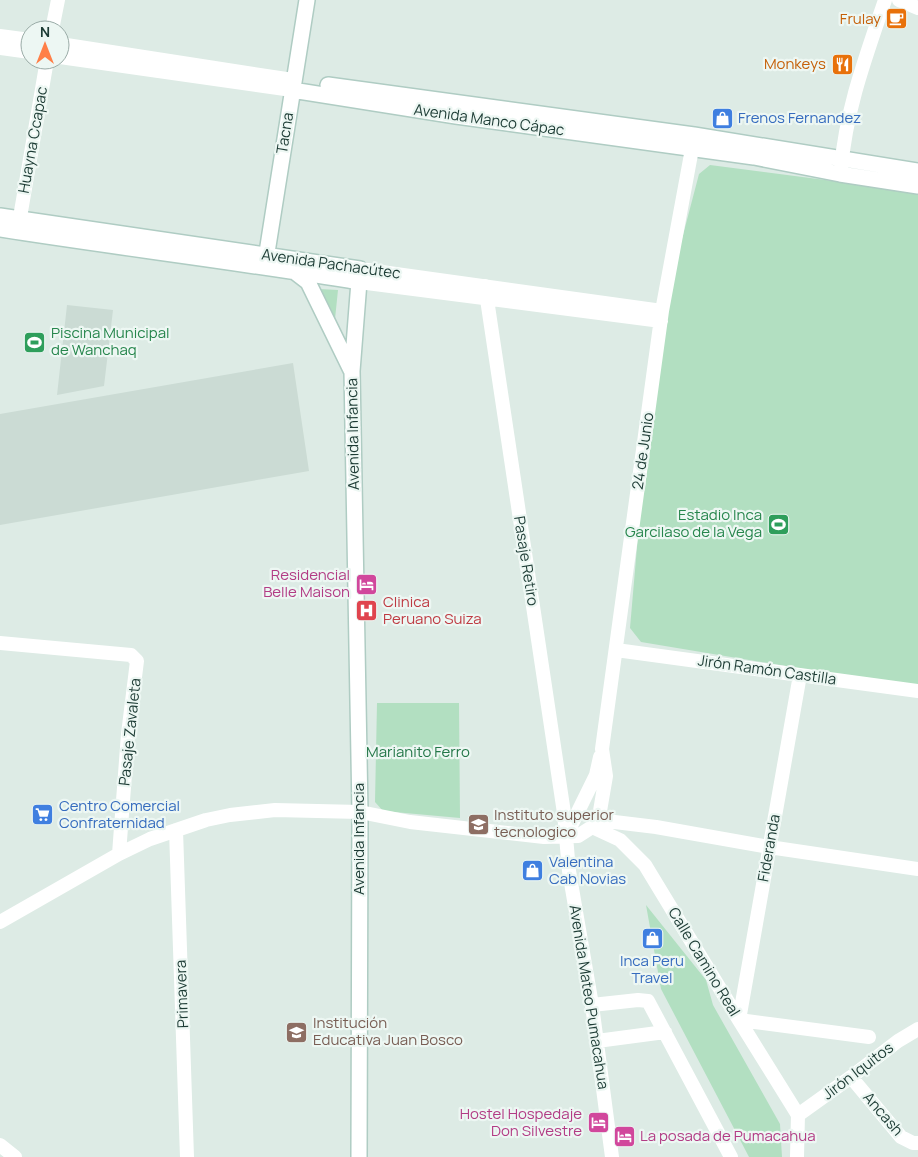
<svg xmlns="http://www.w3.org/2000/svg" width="918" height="1157" font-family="Manrope,sans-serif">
  <rect width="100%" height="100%" fill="#ddebe5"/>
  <path fill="#cbdbd4" d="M67 305 113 310 104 386 57 395Z
    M293 363 309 471 0 525V414Z"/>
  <path fill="#b2dfc1" d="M710 165 918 192V688L641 642 630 628 648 420 671 281 699 174Z
    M319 289 338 290 335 319Z
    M377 703H459L460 818 383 811 375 802Z
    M646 905 706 980 713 1005 780 1124 782 1157H749L661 989Z"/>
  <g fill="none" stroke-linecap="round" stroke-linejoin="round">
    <defs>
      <path id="secondary" d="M328 85 694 135 918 171
        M292 90 456 116 754 157 840 174 918 186
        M0 216 360 269 352 371 360 812 359 1157
        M0 229C120 248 240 262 359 282
        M265 265 307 0
        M295 272 308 282 351 370"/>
    </defs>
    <use href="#secondary" stroke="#afccc3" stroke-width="18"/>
    <path stroke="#fff" stroke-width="14" d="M899 0 918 8
      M52 30 58 0
      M0 36 30 40
      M60 44 293 80
      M0 48 30 52
      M60 57 292 90
      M841 169C846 109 866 56 885 0
      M18 229 47 60
      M360 269 662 311
      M359 282 661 321
      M485 286 564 813 569 871 592 1005 612 1157
      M0 643 131 655 137 661 128 734 119 854
      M616 650 918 691
      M598 820 656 827 769 847 918 869
      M592 827 620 840 645 865 739 1020 798 1115
      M176 830 187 1157
      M566 836 596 775 600 757
      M0 922 119 854 150 839 206 820 230 815 275 810 360 812 410 822 544 837 578 836 592 827 598 820 600 811 606 776 602 749 662 311 694 138
      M592 1005 638 1000 648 1001 731 1157
      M739 1020 800 675
      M739 1020 869 1037
      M597 1041 665 1032
      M851 1077 901 1137 913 1143H918
      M798 1115 851 1077 898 1041 918 1029
      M0 1145 15 1157
      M797 1157 798 1115"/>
    <use href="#secondary" stroke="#fff" stroke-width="15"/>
  </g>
  <defs>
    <symbol id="cafe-square" viewBox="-11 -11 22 22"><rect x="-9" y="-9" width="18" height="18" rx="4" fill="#e8710a" stroke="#edf7f3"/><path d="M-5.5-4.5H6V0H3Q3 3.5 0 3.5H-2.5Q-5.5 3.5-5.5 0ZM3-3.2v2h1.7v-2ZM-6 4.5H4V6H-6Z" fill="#fff"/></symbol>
    <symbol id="restaurant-square" viewBox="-11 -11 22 22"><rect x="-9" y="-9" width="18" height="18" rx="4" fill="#e8710a" stroke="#edf7f3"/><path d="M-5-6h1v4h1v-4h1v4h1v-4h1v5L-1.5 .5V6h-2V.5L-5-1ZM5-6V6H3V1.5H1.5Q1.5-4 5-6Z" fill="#fff"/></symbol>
    <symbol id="shop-square" viewBox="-11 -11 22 22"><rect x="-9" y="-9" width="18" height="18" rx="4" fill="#3f7fe0" stroke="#edf7f3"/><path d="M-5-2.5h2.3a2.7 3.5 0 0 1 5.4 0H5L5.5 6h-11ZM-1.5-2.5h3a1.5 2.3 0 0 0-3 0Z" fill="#fff"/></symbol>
    <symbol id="stadium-square" viewBox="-11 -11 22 22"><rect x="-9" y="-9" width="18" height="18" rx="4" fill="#2e9e5b" stroke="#edf7f3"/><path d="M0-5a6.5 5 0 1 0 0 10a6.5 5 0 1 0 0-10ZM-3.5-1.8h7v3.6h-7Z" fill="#fff"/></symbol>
    <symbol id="hotel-square" viewBox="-11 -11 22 22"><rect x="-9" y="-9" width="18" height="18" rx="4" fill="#d1479c" stroke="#edf7f3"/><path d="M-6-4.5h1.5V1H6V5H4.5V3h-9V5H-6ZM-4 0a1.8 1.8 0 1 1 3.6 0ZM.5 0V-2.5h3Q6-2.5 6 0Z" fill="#fff"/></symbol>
    <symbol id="hospital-square" viewBox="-11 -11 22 22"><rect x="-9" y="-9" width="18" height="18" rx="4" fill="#e0444e" stroke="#edf7f3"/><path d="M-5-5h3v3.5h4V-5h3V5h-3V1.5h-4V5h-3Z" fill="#fff"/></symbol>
    <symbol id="supermarket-square" viewBox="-11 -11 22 22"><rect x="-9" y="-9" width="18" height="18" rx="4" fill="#3f7fe0" stroke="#edf7f3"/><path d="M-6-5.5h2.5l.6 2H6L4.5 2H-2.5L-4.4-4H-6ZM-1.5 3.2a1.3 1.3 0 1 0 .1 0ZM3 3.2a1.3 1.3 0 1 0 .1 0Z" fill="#fff"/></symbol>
    <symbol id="university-square" viewBox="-11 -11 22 22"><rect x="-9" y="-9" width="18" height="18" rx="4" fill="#8d6e63" stroke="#edf7f3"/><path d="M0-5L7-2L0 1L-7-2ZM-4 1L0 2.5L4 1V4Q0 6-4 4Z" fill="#fff"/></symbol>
    <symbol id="school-square" viewBox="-11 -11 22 22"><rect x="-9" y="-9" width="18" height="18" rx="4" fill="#8d6e63" stroke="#edf7f3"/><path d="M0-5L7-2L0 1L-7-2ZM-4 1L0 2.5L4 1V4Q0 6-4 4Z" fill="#fff"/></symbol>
  </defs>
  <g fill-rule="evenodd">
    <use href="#cafe-square" x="884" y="6" width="25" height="25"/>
    <use href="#restaurant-square" x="830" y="52" width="25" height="25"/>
    <use href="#shop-square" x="710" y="106" width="25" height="25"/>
    <use href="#stadium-square" x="22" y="330" width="25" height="25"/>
    <use href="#stadium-square" x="766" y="512" width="25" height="25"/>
    <use href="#hotel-square" x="354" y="572" width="25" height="25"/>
    <use href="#hospital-square" x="354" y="598" width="25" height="25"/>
    <use href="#supermarket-square" x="30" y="802" width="25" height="25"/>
    <use href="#university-square" x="466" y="812" width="25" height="25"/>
    <use href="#shop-square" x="520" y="858" width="25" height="25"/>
    <use href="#shop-square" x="640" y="926" width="25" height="25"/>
    <use href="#school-square" x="284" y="1020" width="25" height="25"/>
    <use href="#hotel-square" x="586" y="1110" width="25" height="25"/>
    <use href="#hotel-square" x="612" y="1124" width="25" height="25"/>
  </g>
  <g text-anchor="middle" stroke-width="4.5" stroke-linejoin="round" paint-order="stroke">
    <g font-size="15" fill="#c56008" stroke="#edf7f3" text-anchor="end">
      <text x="881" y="24">Frulay</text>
      <text x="826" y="69">Monkeys</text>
    </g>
    <g font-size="15" fill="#366cbe" stroke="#edf7f3" text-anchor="start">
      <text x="738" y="123">Frenos Fernandez</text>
      <text x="59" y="811">Centro Comercial<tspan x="59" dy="17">Confraternidad</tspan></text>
      <text x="549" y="867">Valentina<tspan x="549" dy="17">Cab Novias</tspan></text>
      <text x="652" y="966" text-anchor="middle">Inca Peru<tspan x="652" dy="17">Travel</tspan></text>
    </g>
    <g font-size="15" fill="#1d3c35" stroke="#edf7f3">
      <text transform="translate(489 120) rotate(8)" y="5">Avenida Manco Cápac</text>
      <text transform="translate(285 133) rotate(-81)" y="5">Tacna</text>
      <text transform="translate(33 140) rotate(-80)" y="5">Huayna Ccapac</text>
      <text transform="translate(331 264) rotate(8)" y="5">Avenida Pachacútec</text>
      <text transform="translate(353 434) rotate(-91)" y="5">Avenida Infancia</text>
      <text transform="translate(643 451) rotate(-82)" y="5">24 de Junio</text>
      <text transform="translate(526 561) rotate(81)" y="5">Pasaje Retiro</text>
      <text transform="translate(767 670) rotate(8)" y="5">Jirón Ramón Castilla</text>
      <text transform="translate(130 732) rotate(-84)" y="5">Pasaje Zavaleta</text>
      <text transform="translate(359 839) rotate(-90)" y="5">Avenida Infancia</text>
      <text transform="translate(769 848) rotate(-80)" y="5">Fideranda</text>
      <text transform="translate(704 962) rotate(59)" y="5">Calle Camino Real</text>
      <text transform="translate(182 994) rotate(-92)" y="5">Primavera</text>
      <text transform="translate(589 997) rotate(81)" y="5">Avenida Mateo Pumacahua</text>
      <text transform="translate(858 1071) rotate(-37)" y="5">Jirón Iquitos</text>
      <text transform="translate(883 1114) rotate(49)" y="5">Ancash</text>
    </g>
    <g font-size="15" fill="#27864d" stroke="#edf7f3" text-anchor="start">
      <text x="51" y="338">Piscina Municipal<tspan x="51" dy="17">de Wanchaq</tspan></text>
      <text x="762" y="520" text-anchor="end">Estadio Inca<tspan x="762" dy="17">Garcilaso de la Vega</tspan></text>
    </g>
    <g font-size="15" fill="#b23c85" stroke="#edf7f3" text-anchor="end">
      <text x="350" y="580">Residencial<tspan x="350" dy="17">Belle Maison</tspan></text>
      <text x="582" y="1119">Hostel Hospedaje<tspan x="582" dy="17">Don Silvestre</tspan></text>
      <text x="640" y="1141" text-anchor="start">La posada de Pumacahua</text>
    </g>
    <g font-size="15" fill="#be3a42" stroke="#edf7f3" text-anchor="start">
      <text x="383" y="607">Clinica<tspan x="383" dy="17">Peruano Suiza</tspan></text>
    </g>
    <g font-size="15" fill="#237748" stroke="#edf7f3">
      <text x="418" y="757">Marianito Ferro</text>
    </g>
    <g font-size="15" fill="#785e54" stroke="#edf7f3" text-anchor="start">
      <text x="494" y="820">Instituto superior<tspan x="494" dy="17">tecnologico</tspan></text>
      <text x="313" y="1028">Institución<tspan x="313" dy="17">Educativa Juan Bosco</tspan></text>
    </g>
  </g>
  <g transform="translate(45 45)"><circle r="24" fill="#edf7f3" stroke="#9aaca7"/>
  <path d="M0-4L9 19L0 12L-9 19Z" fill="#ff7f47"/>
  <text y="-8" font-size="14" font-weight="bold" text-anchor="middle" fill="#1d3c35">N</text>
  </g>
</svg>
